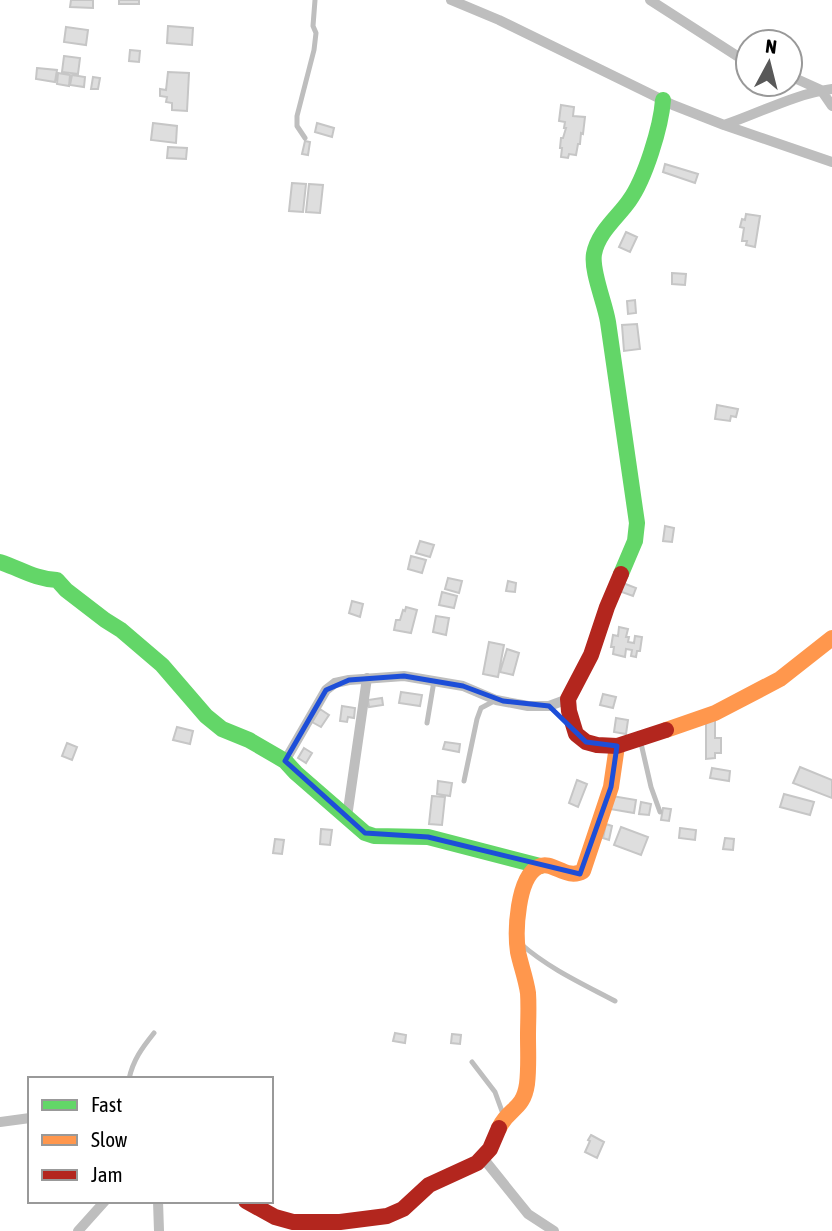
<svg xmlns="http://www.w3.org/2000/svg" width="832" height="1231" font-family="'Asap Condensed',sans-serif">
  <rect width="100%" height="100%" fill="#fff"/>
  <path fill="#dedede" stroke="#c6c6c6" stroke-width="2" d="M71 0H93V8L70 7Z
    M119 0H139V4H119Z
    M168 26 193 28 192 45 167 43Z
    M66 27 88 30 86 45 64 42Z
    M130 50 140 51 139 62 129 61Z
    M64 56 80 58 78 74 62 72Z
    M37 68 57 70 55 82 36 79Z
    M168 72 189 73 187 111 172 110V103L166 102 167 97 160 96V89L166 90Z
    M58 73 70 75 69 86 57 84Z
    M72 75 85 77 84 87 70 85Z
    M93 77 100 78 98 89H91Z
    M561 105 574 107 573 116 585 117 583 134 581 133 580 144H578L576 155 569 154 568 158 561 157 562 148H560L561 138H563L566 128H564L565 122 559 121Z
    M153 123 177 126 176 143 151 140Z
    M317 123 334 128 332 137 315 132Z
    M305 141 310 142 308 155 302 154Z
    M168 147 187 148 186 159 167 158Z
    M665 164 698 174 695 183 663 172Z
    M292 183 306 184 303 212 289 211Z
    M309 184 323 185 320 213 306 212Z
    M746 214 760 216 755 247 746 245 747 241H742L744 228 740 227 742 219 745 220Z
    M626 232 637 237 630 252 619 247Z
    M672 273 686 274 685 285 672 284Z
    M635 300 636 313 628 314 627 301Z
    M637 324 640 349 624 351 622 325Z
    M717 405 738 409 736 417 731 416 730 421 715 419Z
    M665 526 674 528 672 542 663 541Z
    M420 541 434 545 430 557 416 553Z
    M411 556 426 560 422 573 408 569Z
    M448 578 462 581 459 593 445 589Z
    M508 581 516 583 515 592 506 591Z
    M623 583 636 588 633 596 619 591Z
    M442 592 457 596 454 608 439 605Z
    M352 601 363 604 360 617 349 613Z
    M406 607 417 610 411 633 394 630 396 620H400L403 610 405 611Z
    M436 616 449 618 446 635 433 632Z
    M619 627 628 629 626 637H629L628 642 634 643 635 636 642 637 640 651H637L636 657 631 656 632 650 626 649 625 657 613 654 614 647H611L613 635 618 636Z
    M489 642 504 645 498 677 483 674Z
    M507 649 519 653 513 675 500 672Z
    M401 692 422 695 420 706 399 703Z
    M603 694 616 697 613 708 600 705Z
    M382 698 383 705 369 707 368 700Z
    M342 706 355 708 354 718 348 717 347 722 340 721Z
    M320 709 329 715 321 727 312 722Z
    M616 718 628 720 626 734 614 732Z
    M706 720H715V738H721V753H715V758L706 759Z
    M177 727 193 731 190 744 173 740Z
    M445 742 460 744 459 752 443 749Z
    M67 743 77 747 72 760 62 756Z
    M304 748 312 753 306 763 298 758Z
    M800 767 832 780V798L793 783Z
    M712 768 730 771 729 781 710 778Z
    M577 780 587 784 578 807 569 803Z
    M438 781 452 783 450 796 437 794Z
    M784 794 814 802 810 815 780 807Z
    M432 796 445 797 442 825 429 824Z
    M612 796 636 800 634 813 610 809Z
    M641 802 651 804 649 815 639 814Z
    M663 808 671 809 669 821 661 820Z
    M606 824 612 826 609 840 603 838Z
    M621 827 648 837 641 855 614 845Z
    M680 828 696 830 695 840 679 838Z
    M321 829 332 830 330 845 320 844Z
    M725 838 734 839 733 850 723 849Z
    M275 839 284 840 282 854 273 853Z
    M395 1033 406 1035 405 1043 393 1041Z
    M452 1034 461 1035 460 1044 451 1043Z
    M591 1135 604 1142 597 1158 585 1152 590 1141 588 1140Z"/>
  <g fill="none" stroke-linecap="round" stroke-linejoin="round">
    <path stroke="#bebebe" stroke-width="5" d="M305 138 297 126V116L314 50 316 33 313 26 315 0
      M427 723 434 681
      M640 739 651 787 660 812
      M464 781 477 719 481 708 496 700
      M521 944C548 968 583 984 615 1001
      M472 1062 495 1092 503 1114
      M129 1079C133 1060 142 1048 154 1033"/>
    <path stroke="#bebebe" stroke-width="10" d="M451 0 499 20 673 105 724 125 832 162
      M650 0 748 63
      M790 76 821 90 832 106
      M724 125C760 113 794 94 832 89
      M285 761 326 690 335 683 349 680 404 676 463 686 496 700 528 706H549L568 699
      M347 817 367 678
      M0 1122 30 1118
      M483 1158 528 1214 554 1231
      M158 1201 159 1231
      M78 1231 105 1201"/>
    <path stroke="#63d668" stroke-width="16" d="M0 562C21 569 35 579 57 580L66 590 105 620 121 630 162 665 206 716 222 729 249 740 285 761 296 773 365 833 374 836 428 837 540 866
      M621 574 635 541 637 523C627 456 618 389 608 322 605 303 591 271 594 254 598 232 618 217 629 201 645 179 661 127 663 100"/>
    <path stroke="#ff974d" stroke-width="16" d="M666 730 715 713 780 679 832 638
      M499 1128C509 1107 523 1111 527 1084 529 1068 528 1052 528 1036 528 1022 529 1008 528 993 526 979 521 966 518 952 515 932 517 878 538 867 552 859 566 881 583 871L611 787 617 746"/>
    <path stroke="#b3261e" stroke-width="16" d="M621 574 607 607 591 655 568 699 569 711 576 734 586 742 597 745 617 746 666 730
      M246 1201 275 1217 293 1222H340L387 1216 403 1209 429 1185 477 1163 490 1149 499 1128"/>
  </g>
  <path fill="none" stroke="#1d4ed8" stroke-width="5" stroke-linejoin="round" d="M404 676 463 686 503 701 549 706 586 742 617 746 611 787 580 874 428 837 365 833 285 761 326 690 349 680Z"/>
  <rect x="28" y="1077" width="245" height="126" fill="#ffffff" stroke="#999999" stroke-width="2"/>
  <rect x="42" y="1100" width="35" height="10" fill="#63d668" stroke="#999999" stroke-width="2"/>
  <text x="91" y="1112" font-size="21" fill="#000000">Fast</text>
  <rect x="42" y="1135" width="35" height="10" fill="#ff974d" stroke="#999999" stroke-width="2"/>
  <text x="91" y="1147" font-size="21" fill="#000000">Slow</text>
  <rect x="42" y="1170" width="35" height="10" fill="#b3261e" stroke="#999999" stroke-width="2"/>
  <text x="91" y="1182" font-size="21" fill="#000000">Jam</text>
  <g transform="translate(769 63) rotate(7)"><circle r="33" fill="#ffffff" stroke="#999999" stroke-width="2"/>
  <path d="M0-5L12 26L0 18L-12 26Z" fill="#595959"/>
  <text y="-10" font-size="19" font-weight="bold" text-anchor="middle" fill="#000000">N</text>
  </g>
</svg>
